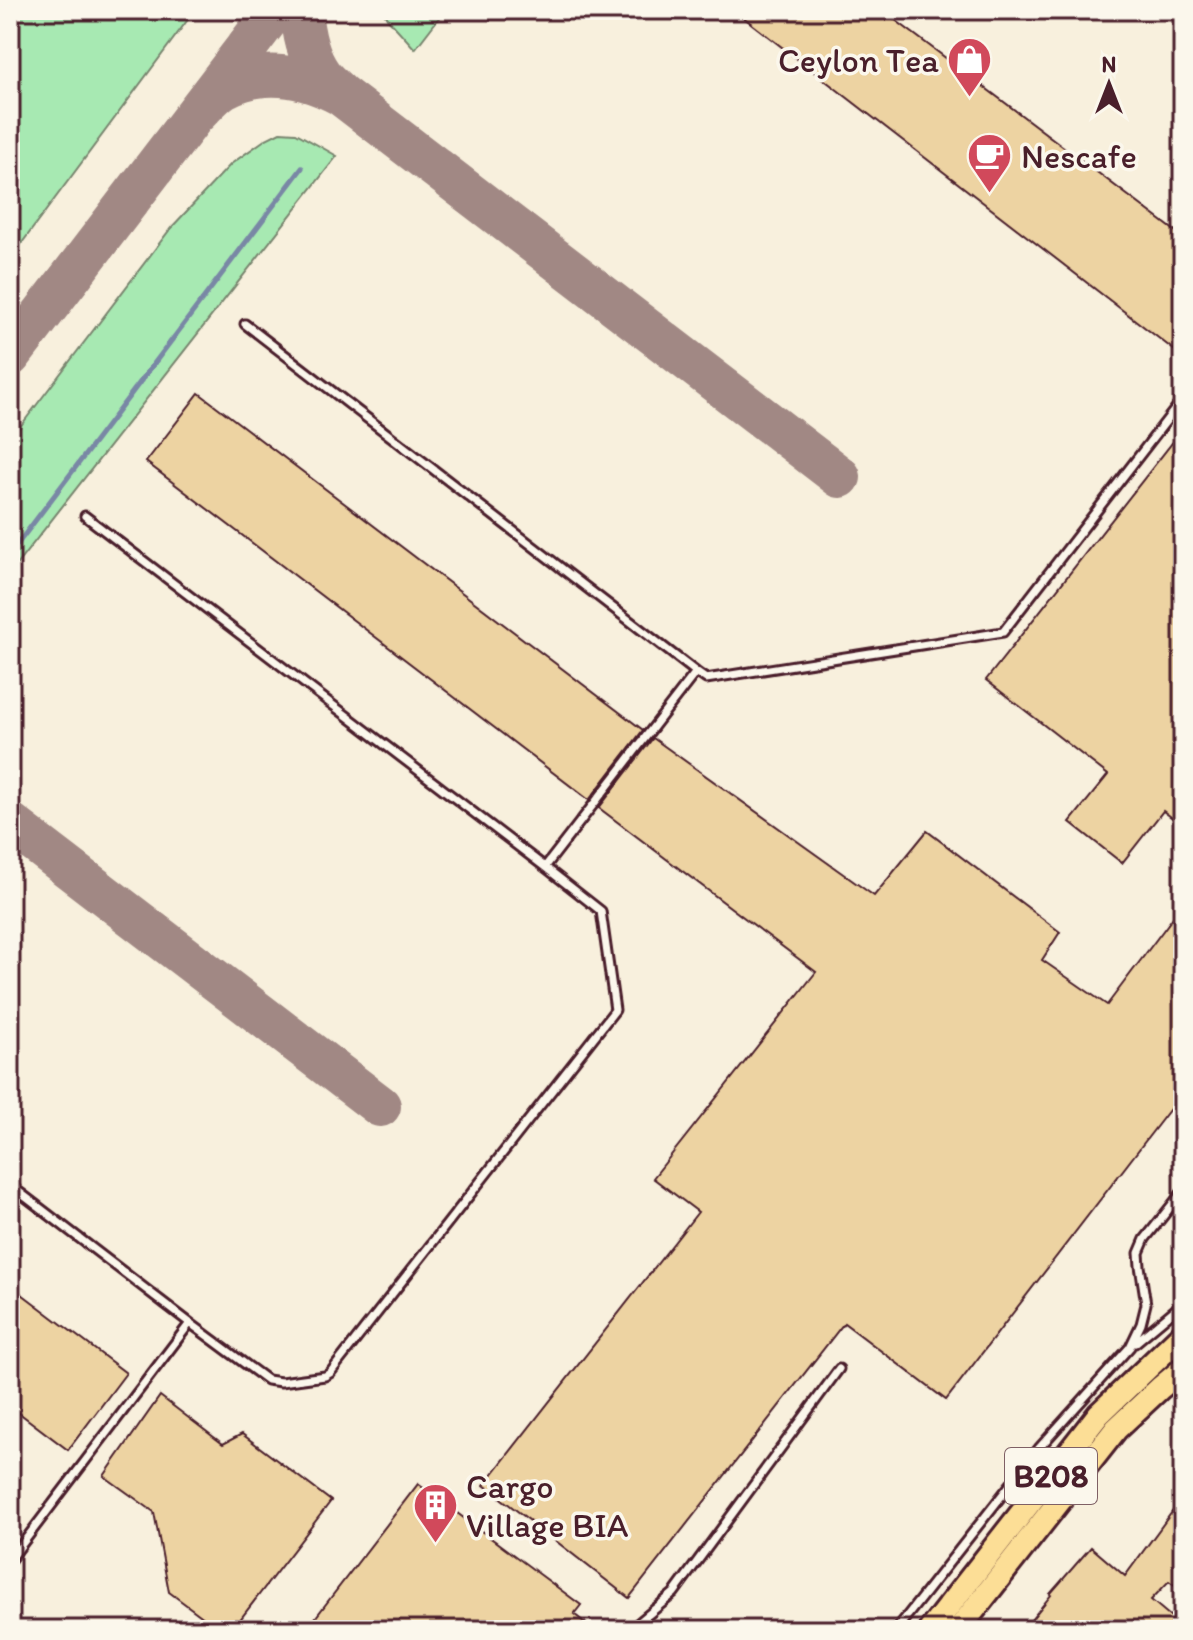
<svg xmlns="http://www.w3.org/2000/svg" width="1193" height="1640" font-family="Itim,sans-serif">
  <rect width="100%" height="100%" fill="#f8f0dd"/>
  <filter id="ink" filterUnits="userSpaceOnUse"><feTurbulence type="fractalNoise" baseFrequency=".0125" numOctaves="2"/><feDisplacementMap in="SourceGraphic" scale="16" xChannelSelector="R" yChannelSelector="G"/><feConvolveMatrix kernelMatrix="1 2 1 2 8 2 1 2 1" color-interpolation-filters="sRGB"/></filter>
  <g filter="url(#ink)">
    <path fill="#a7e9b2" stroke="#78846e" stroke-width="2" d="M10 10H195L10 259Z
      M383 10H445L415 49 387 18Z
      M280 132 296 133 337 156 10 573V440L171 228 231 164 266 139Z"/>
    <g fill="none" stroke-linecap="round" stroke-linejoin="round">
      <path stroke="#7987a5" stroke-width="5" d="M419 13 421 10
        M10 554 302 168"/>
      <path stroke="#a18884" stroke-width="42" d="M301 10C303 32 307 56 321 75 326 82 334 88 340 94
        M196 114C205 105 214 94 224 88 263 67 304 75 341 95L840 477
        M10 356 275 10
        M10 823 380 1106"/>
    </g>
    <path fill="#edd3a2" stroke="#4a1f2b" stroke-width="2" d="M734 10H882L1183 237V357Z
      M199 393 643 730 589 800 146 462Z
      M1183 429V826L1163 811 1122 863 1070 822 1108 775 986 680Z
      M653 738 874 896 927 831 1060 932 1042 960 1107 1005 1183 904V1092L946 1400 844 1323 629 1598 484 1485 698 1212 653 1178 816 972 599 808Z
      M10 1285 126 1373 68 1450 10 1406Z
      M160 1396 223 1444 242 1434 331 1501 232 1630H220L169 1592 154 1512 104 1476Z
      M418 1484 581 1605 574 1614 594 1630H306Z
      M1183 1497V1591L1169 1581 1151 1600 1183 1627V1630H1023L1051 1595 1050 1594 1091 1547 1125 1576Z"/>
    <g fill="none" stroke-linecap="round" stroke-linejoin="round">
      <defs>
        <path id="lane" d="M245 324 696 672
          M85 516 545 867
          M10 1185 190 1323
          M1135 1343 1183 1303
          M10 1560 190 1323 267 1380 281 1382 325 1376 330 1373 615 1010 601 911 545 867 696 672 706 679 1003 632 1183 399
          M630 1630 674 1593 839 1369
          M896 1630 1040 1447 1130 1347 1141 1324 1146 1304 1140 1266 1139 1253 1145 1239 1183 1191"/>
        <path id="primary" d="M930 1630 1099 1414 1183 1334
          M958 1630 1116 1429 1160 1388 1183 1369"/>
      </defs>
      <use href="#lane" stroke="#4a1f2b" stroke-width="13"/>
      <use href="#primary" stroke="#4a1f2b" stroke-width="28"/>
      <use href="#lane" stroke="#fbf7ec" stroke-width="7"/>
      <use href="#primary" stroke="#fcde96" stroke-width="22"/>
    </g>
  </g>
  <defs>
    <symbol id="shop-pin" viewBox="-11 -11 22 30"><path d="M0 17L-7.5 6A9.5 9.5 0 1 1 7.5 6Z" fill="#d1495b" stroke="#fbf7ec"/><path d="M-5-2.5h2.3a2.7 3.5 0 0 1 5.4 0H5L5.5 6h-11ZM-1.5-2.5h3a1.5 2.3 0 0 0-3 0Z" fill="#fff"/></symbol>
    <symbol id="cafe-pin" viewBox="-11 -11 22 30"><path d="M0 17L-7.5 6A9.5 9.5 0 1 1 7.5 6Z" fill="#d1495b" stroke="#fbf7ec"/><path d="M-5.5-4.5H6V0H3Q3 3.5 0 3.5H-2.5Q-5.5 3.5-5.5 0ZM3-3.2v2h1.7v-2ZM-6 4.5H4V6H-6Z" fill="#fff"/></symbol>
    <symbol id="building-pin" viewBox="-11 -11 22 30"><path d="M0 17L-7.5 6A9.5 9.5 0 1 1 7.5 6Z" fill="#d1495b" stroke="#fbf7ec"/><path d="M-4-6H4V6H1V3H-1V6H-4ZM-2.5-4.3h1.7v1.8h-1.7ZM.8-4.3h1.7v1.8H.8ZM-2.5-1h1.7V.8h-1.7ZM.8-1h1.7V.8H.8Z" fill="#fff"/></symbol>
  </defs>
  <g fill-rule="evenodd">
    <use href="#shop-pin" x="944" y="34" width="51" height="69"/>
    <use href="#cafe-pin" x="964" y="130" width="51" height="69"/>
    <use href="#building-pin" x="410" y="1480" width="51" height="69"/>
  </g>
  <g text-anchor="middle" stroke-width="7" stroke-linejoin="round" paint-order="stroke">
    <rect fill="#fbf7ec" stroke="#7f6065" stroke-width="2" x="1005" y="1448" width="92" height="56" rx="6"/>
    <g font-size="32" font-weight="bold" fill="#4a1f2b">
      <text x="1051" y="1487">B208</text>
    </g>
    <g font-size="34" fill="#4a1f2b" stroke="#fbf7ec" text-anchor="start">
      <text x="939" y="72" text-anchor="end">Ceylon Tea</text>
      <text x="1021" y="168">Nescafe</text>
      <text x="466" y="1498">Cargo<tspan x="466" dy="39">Village BIA</tspan></text>
    </g>
  </g>
  <rect width="1193" height="1640" fill="none" stroke="#fbf7ec" stroke-width="40"/>
  <rect x="20" y="20" width="1153" height="1600" fill="none" stroke="#4a1f2b" stroke-width="3" filter="url(#ink)"/>
  <g transform="translate(1109 84)" stroke="#fbf7ec" stroke-width="6" paint-order="stroke">
  <path d="M0-6L14 30L0 20L-14 30Z" fill="#4a1f2b"/>
  <text y="-12" font-size="22" font-weight="bold" text-anchor="middle" fill="#4a1f2b">N</text>
  </g>
</svg>
